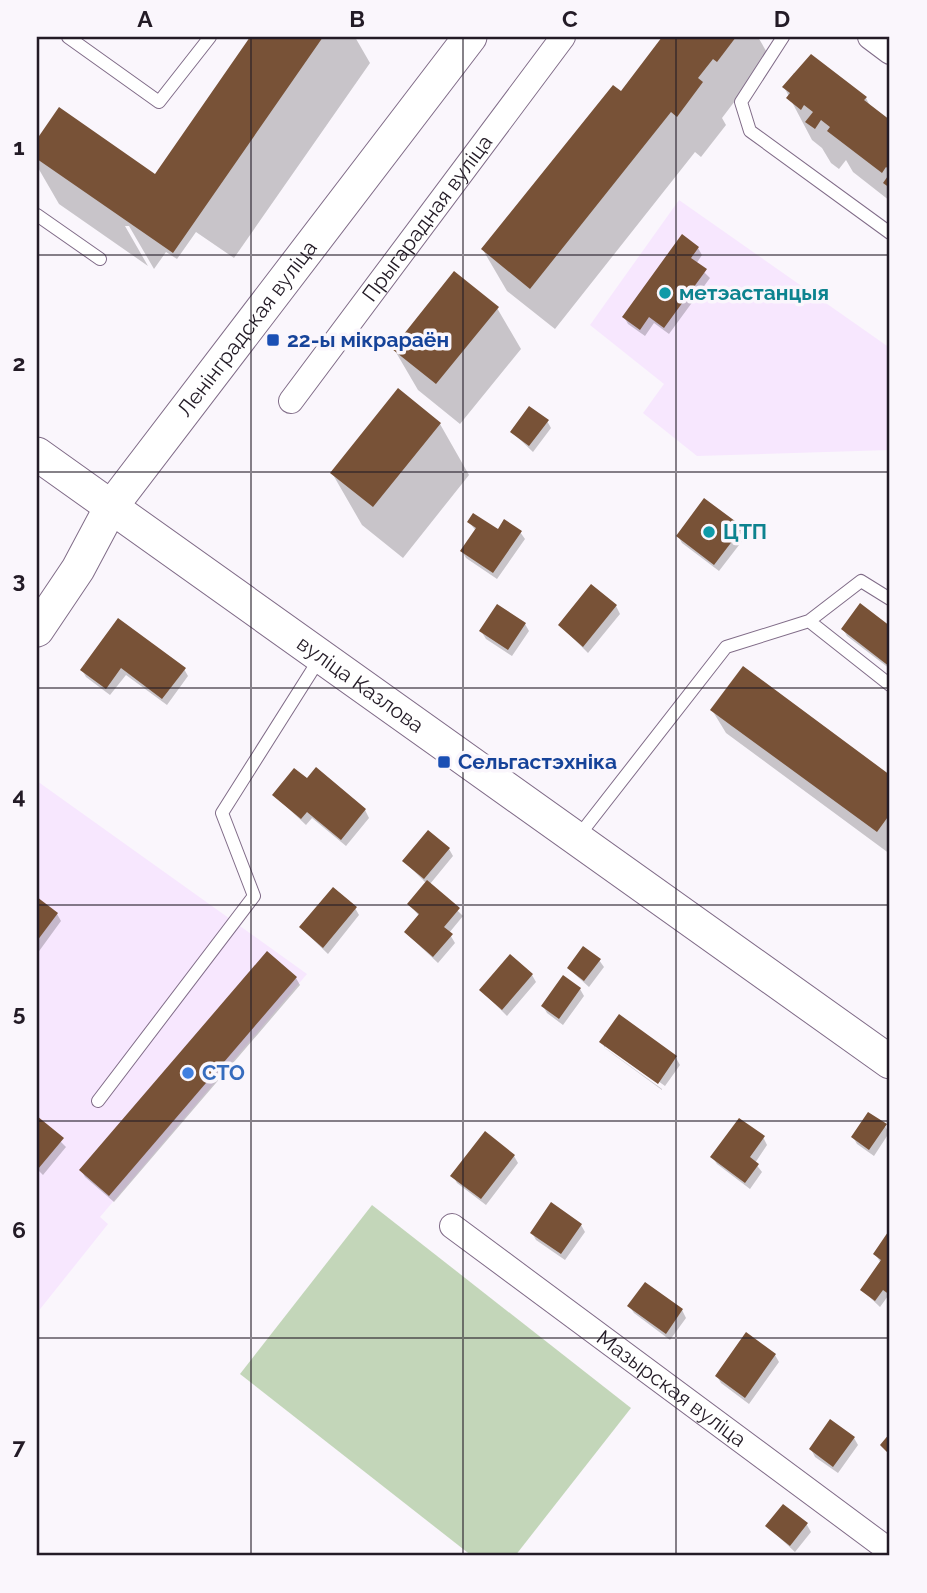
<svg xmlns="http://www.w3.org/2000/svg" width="927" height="1593" font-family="Raleway,sans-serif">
  <rect width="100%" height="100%" fill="#faf6fc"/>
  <path fill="#f7e7fe" d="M679 200 890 348V450L697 456 643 413 664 384 590 325Z
    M37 781 307 974 100 1217 108 1224 37 1313Z"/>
  <path fill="#c3d6b9" d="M372 1205 631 1408 515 1556H472L240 1374Z"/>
  <path fill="#0003" d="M252 37H355L370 63 234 258 196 232 177 259 166 252 154 269 129 226H125L148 266 59 204 37 166V142L59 110 155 176Z
    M664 37H758L769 56 722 118 726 125 701 157 695 152 555 329 507 291 483 250 621 94Z
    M794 73 866 98 871 108 890 122V201L853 172 846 160 839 169 831 163 822 148 812 140 784 87Z
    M698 248 702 255 696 264 710 278 669 334 654 323 645 336 628 324 624 317Z
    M497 308 521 349 460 424 418 390 394 349Z
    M547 421 551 428 533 452 512 432Z
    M440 424 469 475 403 558 362 525 332 473Z
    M469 522 498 531 520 532 525 539 497 579 466 558 462 551 476 531Z
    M742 529 746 536 719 571 682 543 678 536Z
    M616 606 620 614 588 653 560 625Z
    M861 606 890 628V669L847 636 843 629Z
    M119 620 184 669 188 676 167 705 126 675 110 695 86 677 82 670Z
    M525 624 529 631 512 656 486 639 481 631Z
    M743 668 890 777V854L726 733 712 710Z
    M307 780 365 810 369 818 346 846 312 818 306 825 274 795Z
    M449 849 453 856 430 884 463 916 449 933 455 943 438 963 406 933 420 917 409 904 426 883 404 861Z
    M37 899 57 914 61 921 37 954Z
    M355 908 359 915 328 954 301 928Z
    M599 960 604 967 589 987 569 969Z
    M532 975 536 982 507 1016 481 990Z
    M296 978 300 985 114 1202 85 1177 81 1170Z
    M580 989 584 996 563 1025 547 1013 543 1006Z
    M602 1042 676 1058 680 1065 665 1086 605 1043V1048Z
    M605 1048 662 1089V1090L606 1049Z
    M37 1118 66 1147 43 1175 37 1169Z
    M885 1126 889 1133 874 1156 857 1144 853 1137Z
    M763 1137 767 1145 755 1163 762 1172 750 1189 717 1164 712 1157Z
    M514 1156 518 1163 486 1205 457 1183 453 1176Z
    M581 1225 585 1232 565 1260 536 1240 532 1233Z
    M890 1232V1298L888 1296 880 1307 862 1290 881 1263 875 1254Z
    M629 1306 682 1310 686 1318 670 1340 634 1313Z
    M775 1355 779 1362 749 1404 721 1383 717 1376Z
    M854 1438 858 1445 838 1473 815 1457 811 1449Z
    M783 1506 807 1525 811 1532 795 1552 767 1526Z"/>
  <path fill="#785237" d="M250 37H323L173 253 37 159V139L59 107 155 174Z
    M662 37H736L717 62 713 59 698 78 703 82 677 117 671 112 530 289 481 249 613 85 621 91Z
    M811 54 867 97 864 100 890 120V170L886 167 882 173 827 131 830 127 821 120 815 129 805 122 813 112 804 105 801 110 786 98 790 93 782 87Z
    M890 173V188L883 183Z
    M682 234 699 247 691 258 707 269 664 328 649 317 640 330 622 317Z
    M454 271 499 307 436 384 392 349Z
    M398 388 441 423 373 507 330 473Z
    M529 406 549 420 529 446 510 432Z
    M704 498 743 527 714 565 676 536Z
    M473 513 498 529 504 519 522 531 493 573 460 551 476 528 467 522Z
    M591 584 617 605 583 647 558 625Z
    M860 603 890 626V667L841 629Z
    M497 604 526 623 508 650 479 631Z
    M118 618 186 668 162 699 121 668 106 689 80 670Z
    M743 666 890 775V814L877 832 710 710Z
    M316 767 366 809 341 840 307 812 301 819 272 795 294 768 307 778Z
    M428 830 450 848 424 879 402 861Z
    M427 880 460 908 444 927 453 934 433 957 404 932 419 914 407 904Z
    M333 887 357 907 323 948 299 927Z
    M37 897 58 913 37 941Z
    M583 946 601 959 584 981 567 968Z
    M267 951 297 977 109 1196 79 1170Z
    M510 954 533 974 502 1010 479 990Z
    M563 975 581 988 559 1019 541 1006Z
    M619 1014 677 1056 658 1084 599 1042Z
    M868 1112 887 1124 869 1150 851 1137Z
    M37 1116 64 1138 38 1169 37 1167Z
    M739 1118 765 1136 750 1157 759 1164 745 1183 710 1157Z
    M485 1131 515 1155 481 1199 450 1176Z
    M551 1202 582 1224 561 1254 530 1233Z
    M890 1229V1295L883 1290 875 1301 860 1290 881 1260 873 1254Z
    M645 1282 683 1309 666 1334 627 1306Z
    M746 1332 776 1354 745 1398 715 1376Z
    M830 1419 855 1437 833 1467 809 1449Z
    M890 1433V1455L880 1445Z
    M783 1504 808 1523 790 1546 765 1526Z"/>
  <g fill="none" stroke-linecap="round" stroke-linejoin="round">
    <defs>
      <path id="lane" d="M68 37 159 102 210 37
        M783 37 741 102 750 131 890 233
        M37 215 100 259
        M809 621 890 685
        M577 838 726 647 809 621 861 581 890 599
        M98 1101 254 896 222 813 320 658"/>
      <g id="street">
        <path d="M870 37 890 52"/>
        <path id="s1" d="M291 401 563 37"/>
        <path id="s2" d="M452 1226 890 1551"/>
      </g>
      <g id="secondary">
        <path id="s3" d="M37 454 890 1062"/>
        <path id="s4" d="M37 630 78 569 111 507 470 37"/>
      </g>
    </defs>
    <use href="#lane" stroke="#806c88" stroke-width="14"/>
    <use href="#street" stroke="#806c88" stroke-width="26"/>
    <use href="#secondary" stroke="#806c88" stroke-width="35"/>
    <use href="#lane" stroke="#fff" stroke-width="12"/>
    <use href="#street" stroke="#fff" stroke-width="24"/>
    <use href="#secondary" stroke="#fff" stroke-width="33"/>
  </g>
  <path fill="none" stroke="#231b26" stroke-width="2" stroke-opacity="0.55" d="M251 37V1556M463 37V1556M676 37V1556M37 255H890M37 472H890M37 688H890M37 905H890M37 1121H890M37 1338H890"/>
  <g fill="#0f9aa8" stroke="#faf6fc" stroke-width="2.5">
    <circle cx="665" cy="293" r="7"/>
    <circle cx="709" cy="532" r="7"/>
  </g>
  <g fill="#1a4fb4" stroke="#faf6fc" stroke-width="2.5">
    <rect x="266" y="333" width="14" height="14" rx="3.5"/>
    <rect x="437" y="755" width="14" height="14" rx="3.5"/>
  </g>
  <circle fill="#3f7fe0" stroke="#faf6fc" stroke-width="2.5" cx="188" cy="1073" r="7"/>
  <g text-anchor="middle" stroke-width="7" stroke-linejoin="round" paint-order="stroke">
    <g font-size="21" fill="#231b26" stroke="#faf6fc">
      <text dy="7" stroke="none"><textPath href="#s1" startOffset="228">Прыгарадная вуліца</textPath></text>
      <text dy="7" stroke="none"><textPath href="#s4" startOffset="368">Ленінградская вуліца</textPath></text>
      <text dy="7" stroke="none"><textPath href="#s3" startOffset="397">вуліца Казлова</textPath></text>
      <text dy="7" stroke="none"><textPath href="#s2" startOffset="273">Мазырская вуліца</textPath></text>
    </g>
    <g font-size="21" font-weight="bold" fill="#0d838f" stroke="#faf6fc" text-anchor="start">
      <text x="679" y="300">метэастанцыя</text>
      <text x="723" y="539">ЦТП</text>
    </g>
    <g font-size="21" font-weight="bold" fill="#164399" stroke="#faf6fc" text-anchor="start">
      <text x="287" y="347">22-ы мікрараён</text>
      <text x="458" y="769">Сельгастэхніка</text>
    </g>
    <g font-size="21" font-weight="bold" fill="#366cbe" stroke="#faf6fc" text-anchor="start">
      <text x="202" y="1080">СТО</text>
    </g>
  </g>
  <rect width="927" height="1593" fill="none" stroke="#faf6fc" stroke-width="77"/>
  <rect x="38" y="38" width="850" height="1516" fill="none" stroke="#231b26" stroke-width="2.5"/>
  <g font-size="23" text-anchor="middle" font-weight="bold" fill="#231b26">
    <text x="145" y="27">A</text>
    <text x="357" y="27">B</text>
    <text x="570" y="27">C</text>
    <text x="782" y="27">D</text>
    <text x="19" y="155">1</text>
    <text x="19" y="371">2</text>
    <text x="19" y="588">3</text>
    <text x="19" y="804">4</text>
    <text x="19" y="1021">5</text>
    <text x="19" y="1238">6</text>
    <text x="19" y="1454">7</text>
  </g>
</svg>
